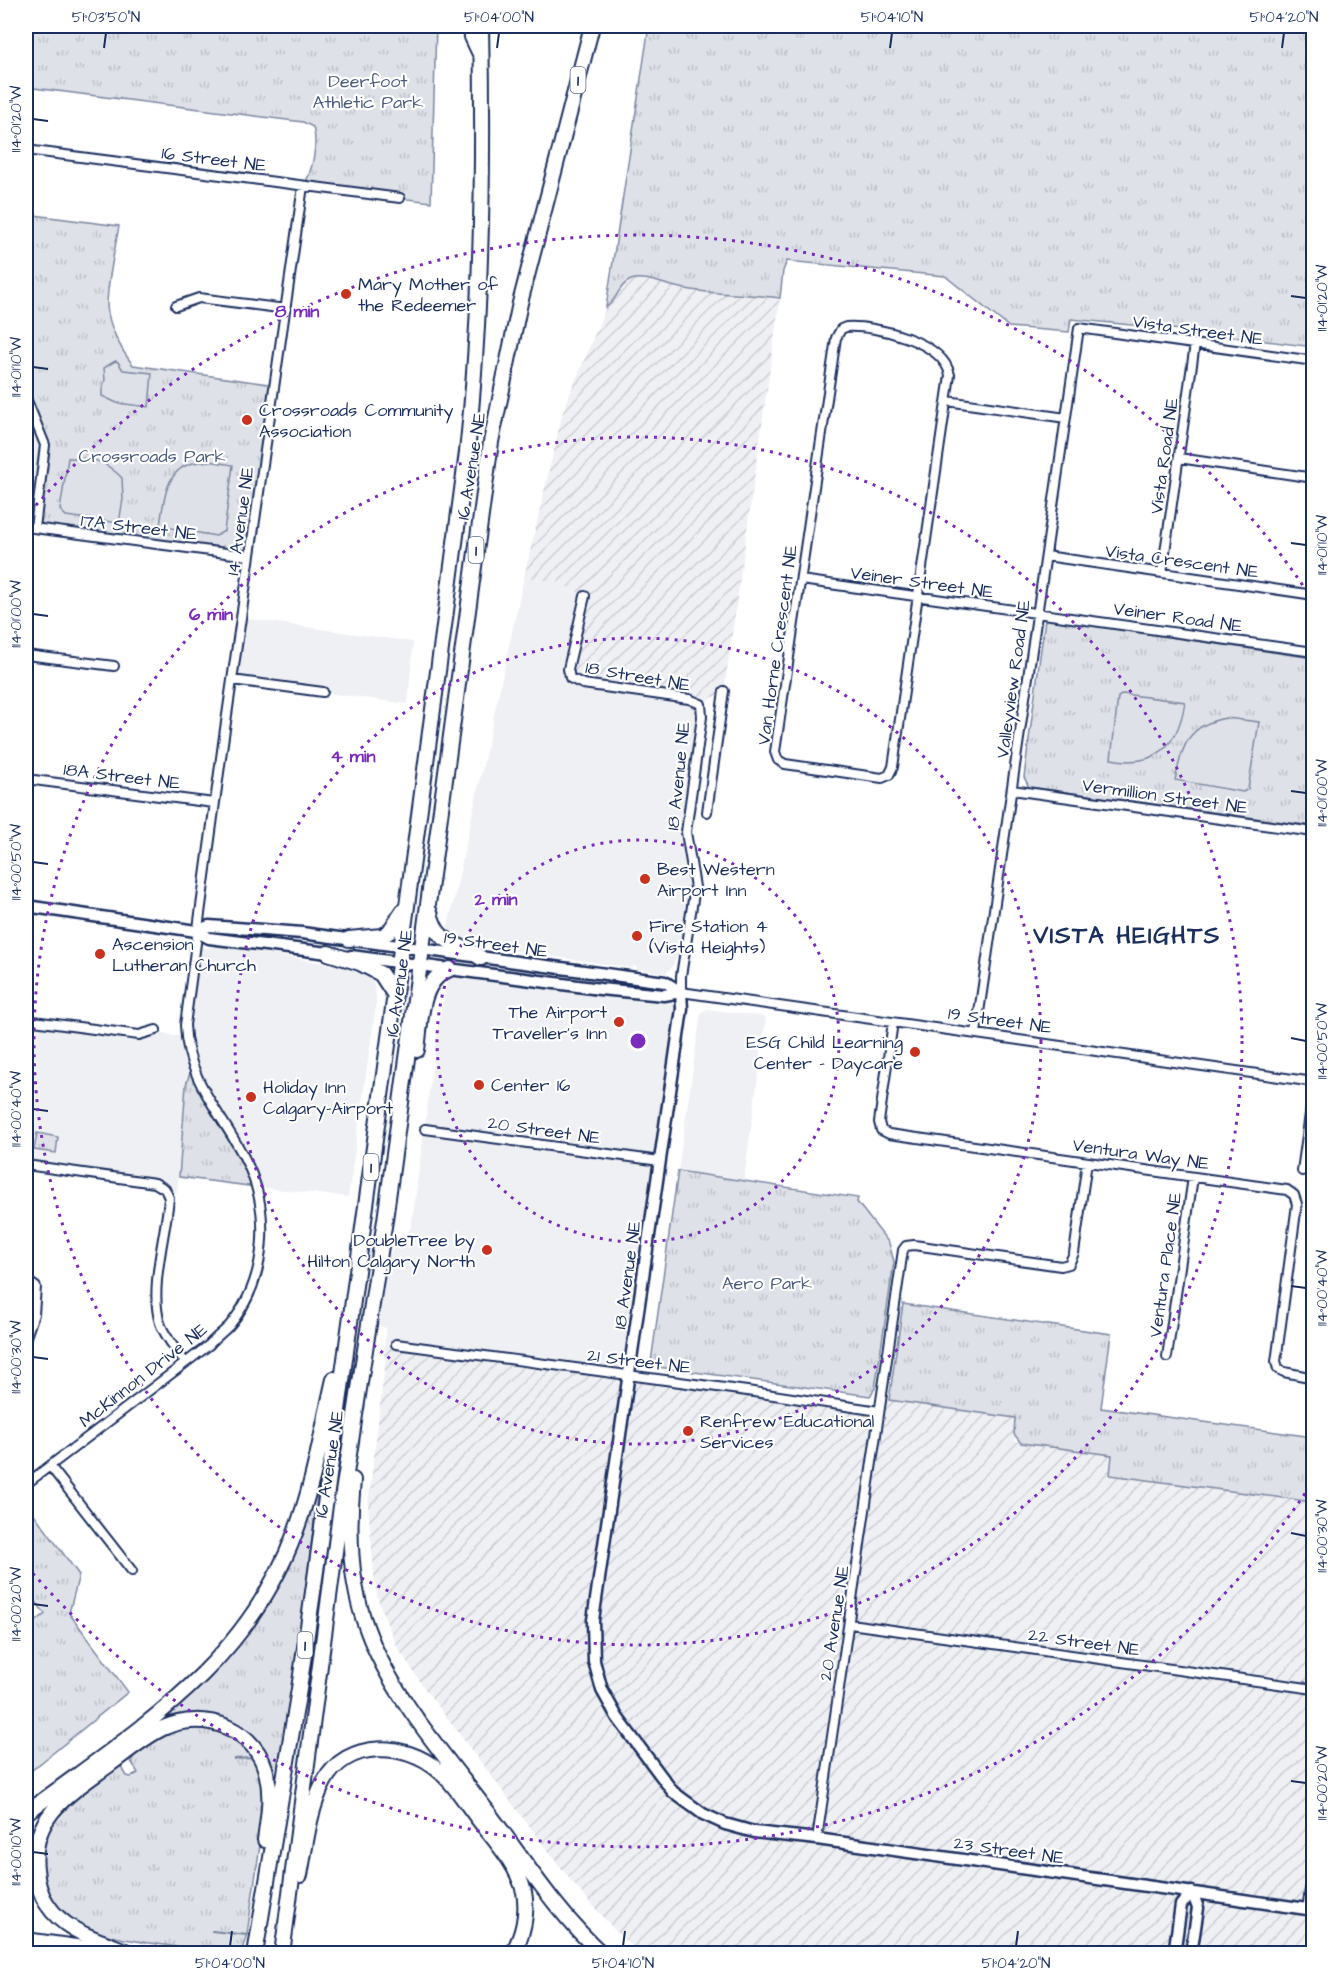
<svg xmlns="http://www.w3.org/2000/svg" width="1339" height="1979" font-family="'Architects Daughter',sans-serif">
  <defs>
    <pattern id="industrial-furrows" width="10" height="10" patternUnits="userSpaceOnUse" patternTransform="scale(1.5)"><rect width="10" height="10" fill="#eff0f4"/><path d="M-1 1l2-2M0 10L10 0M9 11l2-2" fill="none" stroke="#ccced4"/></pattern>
    <pattern id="grass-tufts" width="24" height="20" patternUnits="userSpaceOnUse" patternTransform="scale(1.5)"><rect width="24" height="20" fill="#dee1e7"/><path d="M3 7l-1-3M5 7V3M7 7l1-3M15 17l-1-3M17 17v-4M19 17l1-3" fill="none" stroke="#bec1c9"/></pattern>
  </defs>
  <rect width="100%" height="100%" fill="#fff"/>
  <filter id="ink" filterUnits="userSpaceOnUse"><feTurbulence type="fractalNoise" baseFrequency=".0167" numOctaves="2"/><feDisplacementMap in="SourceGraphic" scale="12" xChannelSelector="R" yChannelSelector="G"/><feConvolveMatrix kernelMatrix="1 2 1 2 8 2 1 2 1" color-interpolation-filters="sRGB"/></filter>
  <g filter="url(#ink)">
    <path fill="#eff0f4" d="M26 398 45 445 35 528 26 527Z
      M524 577 559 583 585 596 701 704 686 831 695 887 686 938 672 967 666 973 637 969V967L633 966 632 968 516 951 464 939 447 931Z
      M241 618 413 642 408 704 232 680Z
      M218 945 353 968 364 971 373 982 376 996V1006L348 1197 257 1187 186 1085 177 1193 165 1189 26 1165V1020L138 1035 156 1030 173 1036 185 1035 195 947 208 948Z
      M450 969 681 992 629 1375 385 1342 386 1328 379 1326 387 1261 393 1247 410 1229 412 1222 438 1024Z
      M708 1009 766 1017 744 1180 678 1171 701 1012Z"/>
    <path fill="url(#industrial-furrows)" d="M640 278 677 288 742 296 754 294 780 298 724 691 701 704 602 686 570 678 585 596 559 583 524 577 563 411 606 307 611 304 621 288 627 282Z
      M385 1342 879 1411 881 1398 1014 1414 1015 1441 1313 1483V1953H641L619 1935 571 1881 425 1689 396 1645 386 1621 377 1596 374 1574 368 1505 386 1356 383 1355Z"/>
    <path fill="url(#grass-tufts)" stroke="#7c88a2" stroke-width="1.5" d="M26 26H436L431 202 303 186C313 172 318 143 313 127L303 122 26 87Z
      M649 26H1313V347L1172 329 1071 319 1069 332 1009 327 945 276 787 261 783 271 780 298C743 293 704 295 668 285 657 282 642 276 631 280 618 285 617 301 606 307Z
      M26 214 119 226C115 250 107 282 107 305 108 325 121 350 133 365L275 385 249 556 35 528 45 454 26 398Z
      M1045 619 1313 658V826L1029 787 1024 777Z
      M192 1067 257 1187 179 1177 186 1085Z
      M37 1133 58 1137 56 1153 34 1150Z
      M678 1171 858 1198 857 1202 889 1243 894 1262 875 1388 870 1396 658 1367 651 1362Z
      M903 1304 1111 1334 1101 1408 1313 1437V1502L1110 1475 1112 1455 1021 1443 1014 1434 1015 1418 889 1400Z
      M314 1493H317V1498L293 1688 277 1783H275L240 1727C217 1713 185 1708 160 1720 180 1701 202 1684 221 1664 267 1614 294 1557 314 1493Z
      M26 1503 79 1575 69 1613 128 1692 26 1775V1629L45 1614 26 1588Z
      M199 1725 234 1736 257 1758 266 1804 247 1934 241 1953C216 1954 190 1949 164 1945 123 1939 64 1934 46 1889 44 1883 43 1876 42 1871 38 1848 48 1824 63 1807 73 1795 100 1780 114 1769L121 1766 127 1776 131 1777 138 1773 131 1761C143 1738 176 1730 199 1725Z"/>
    <path fill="#dee1e7" stroke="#7c88a2" stroke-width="1.5" d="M115 361 118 362 123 370 152 373 149 407 117 403 102 396V389L105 380 104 368Z
      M68 458C94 459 103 459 122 478L123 499 119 523 66 516 60 510Z
      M209 461 233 465 224 531 216 536 160 526C163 505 165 471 190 464 196 462 203 462 209 461Z
      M1123 694 1185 702C1178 746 1156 768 1111 759L1118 697Z
      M1226 718 1259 722 1248 789 1243 792 1175 780C1183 745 1187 725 1226 718Z"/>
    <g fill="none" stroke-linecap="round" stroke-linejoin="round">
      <path stroke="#77839f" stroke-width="2" d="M234 1759 254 1758
        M212 1931 247 1935"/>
      <defs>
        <path id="street" d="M26 150 400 198
          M176 306 199 298 286 309
          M846 327C875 325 943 341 950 375L893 767 889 775 882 778 785 764 778 760 775 752 836 338 841 329Z
          M26 398 45 445 35 528
          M947 401 1066 418
          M1179 458 1314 478
          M26 527 249 556
          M1046 556 1314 595
          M1162 573 1195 344
          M801 580 1314 652
          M585 596 568 669 570 678 583 684 689 699 701 704 702 717 686 832 695 887 681 976V992L1314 1082
          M26 655 114 666
          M232 680 323 692
          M26 779 214 803
          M1012 790 1314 832
          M707 812 724 691
          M26 1020 139 1035 156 1030
          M893 1022 879 1122 881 1130 889 1134 1287 1190 1294 1195 1297 1204 1276 1362 1278 1369 1284 1372 1314 1378
          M976 1033 1079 328 1314 361
          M425 1129 660 1161
          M26 1165 155 1183 165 1189 169 1198C166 1234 149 1289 160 1323 165 1337 176 1350 185 1362
          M1302 1171 1314 1085
          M26 1280 36 1287 34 1314 26 1337
          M396 1344 747 1391 879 1411
          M1167 1357 1193 1177
          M50 1466 132 1571
          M26 1484 209 1345C215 1338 223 1332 229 1326 267 1281 272 1213 246 1161 222 1113 187 1081 185 1025L223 743 303 186
          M850 1624 1314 1689
          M817 1839 903 1250 906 1246 914 1245 1061 1266 1069 1264 1074 1253 1087 1162
          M1307 1910 1314 1863"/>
        <path id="secondary" d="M26 906 196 931 209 938 336 954
          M196 931 209 926 302 933 665 982 681 992
          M351 956 600 989 664 995 681 992
          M681 992 682 1009 593 1620 594 1661 602 1690 617 1717 673 1792 703 1814 725 1824 754 1832 817 1839 1314 1910
          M1174 1954 1181 1905 1192 1892
          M1191 1954 1198 1908 1192 1892"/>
        <path id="primary" d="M26 1939 119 1952"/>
        <path id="highway" d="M471 26 472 37 480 54
          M430 912C437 946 457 941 481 958
          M349 939 382 936 389 932 404 910
          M328 953 360 963 381 974 394 994
          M417 1050C421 1022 419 980 450 969
          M353 1480C348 1530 349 1582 367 1629 391 1696 448 1759 490 1815 525 1862 558 1914 602 1954
          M26 1813C135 1731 245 1668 295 1533 314 1483 322 1431 334 1379
          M300 1875C306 1844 309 1810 324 1782 347 1739 405 1742 438 1770 453 1782 464 1800 476 1816 493 1839 517 1863 524 1892 528 1913 523 1936 512 1954
          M132 1954C102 1940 66 1934 47 1904 40 1894 37 1882 36 1869 30 1815 72 1792 110 1764 127 1752 144 1737 163 1728 205 1709 258 1729 267 1776 272 1797 268 1819 265 1840
          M255 1954 299 1689 316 1571 407 906 467 452C482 311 484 168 481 26
          M282 1954 341 1506 385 1220 491 442 520 303 592 26"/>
      </defs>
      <use href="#street" stroke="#1b2f5e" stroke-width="12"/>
      <use href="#secondary" stroke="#1b2f5e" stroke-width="15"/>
      <use href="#primary" stroke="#1b2f5e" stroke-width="16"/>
      <use href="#highway" stroke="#1b2f5e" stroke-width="18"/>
      <use href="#street" stroke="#fff" stroke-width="8"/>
      <use href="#secondary" stroke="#fff" stroke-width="10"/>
      <use href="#primary" stroke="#fff" stroke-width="12"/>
      <use href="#highway" stroke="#fff" stroke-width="14"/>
    </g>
  </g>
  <path fill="none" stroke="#1b2f5e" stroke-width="2" d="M104 48 106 33M497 48 499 33M890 48 892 33M1282 48 1284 33M33 119 48 121M1291 296 1306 298M33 367 48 369M1291 543 1306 545M33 614 48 616M1291 791 1306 793M33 862 48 864M1291 1038 1306 1041M33 1109 48 1111M1291 1286 1306 1288M33 1357 48 1359M1291 1533 1306 1536M33 1604 48 1606M1291 1781 1306 1783M33 1852 48 1854M230 1946 232 1931M623 1946 625 1931M1016 1946 1018 1931"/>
  <g fill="none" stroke="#7b2cbf" stroke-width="3" stroke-dasharray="3 6">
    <circle cx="638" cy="1041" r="201"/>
    <circle cx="638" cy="1041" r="403"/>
    <circle cx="638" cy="1041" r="604"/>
    <path d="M1310 1486A806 806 0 0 1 30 1570M30 512A806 806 0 0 1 1310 596"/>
  </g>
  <g fill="#c8321e" stroke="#fff" stroke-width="2">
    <circle cx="346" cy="294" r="6"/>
    <circle cx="247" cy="420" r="6"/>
    <circle cx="645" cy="879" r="6"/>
    <circle cx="637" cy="936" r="6"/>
    <circle cx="100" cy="954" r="6"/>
    <circle cx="619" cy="1022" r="6"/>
    <circle cx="915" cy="1052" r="6"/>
    <circle cx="479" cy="1085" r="6"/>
    <circle cx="251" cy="1097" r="6"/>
    <circle cx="487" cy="1250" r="6"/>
    <circle cx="688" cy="1431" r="6"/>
  </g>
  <g text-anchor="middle" stroke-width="4.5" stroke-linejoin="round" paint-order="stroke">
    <g fill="#fff" stroke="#5f6d8e" stroke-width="1.5">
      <rect x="570.5" y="67" width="15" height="26" rx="4.5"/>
      <rect x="468.5" y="537" width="15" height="26" rx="4.5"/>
      <rect x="363.5" y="1154" width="15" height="26" rx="4.5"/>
      <rect x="297.5" y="1632" width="15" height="26" rx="4.5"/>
    </g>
    <g font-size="16" font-weight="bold" fill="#1b2f5e">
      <text x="578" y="86">1</text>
      <text x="476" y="556">1</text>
      <text x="371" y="1173">1</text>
      <text x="305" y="1651">1</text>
    </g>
    <g font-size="18" fill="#4c5c80" stroke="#fff">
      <text x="368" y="87">Deerfoot<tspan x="368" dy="21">Athletic Park</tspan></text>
      <text x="152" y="462">Crossroads Park</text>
      <text x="767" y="1289">Aero Park</text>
    </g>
    <g font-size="18" fill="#1b2f5e" stroke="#fff">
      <text transform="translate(214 159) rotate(7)" y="6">16 Street NE</text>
      <text transform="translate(1198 330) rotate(8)" y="6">Vista Street NE</text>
      <text transform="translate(1164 456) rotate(-82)" y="6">Vista Road NE</text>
      <text transform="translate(471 466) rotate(-81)" y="6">16 Avenue NE</text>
      <text transform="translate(240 521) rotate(-82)" y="6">14 Avenue NE</text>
      <text transform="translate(139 527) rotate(7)" y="6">17A Street NE</text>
      <text transform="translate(1182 561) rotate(8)" y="6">Vista Crescent NE</text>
      <text transform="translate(922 582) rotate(8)" y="6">Veiner Street NE</text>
      <text transform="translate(1178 617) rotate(8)" y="6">Veiner Road NE</text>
      <text transform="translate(777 645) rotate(-82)" y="6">Van Horne Crescent NE</text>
      <text transform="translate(638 676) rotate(10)" y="6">18 Street NE</text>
      <text transform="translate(1013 679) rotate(-82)" y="6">Valleyview Road NE</text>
      <text transform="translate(122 776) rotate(7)" y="6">18A Street NE</text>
      <text transform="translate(678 776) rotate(-84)" y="6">18 Avenue NE</text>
      <text transform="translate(1165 796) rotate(8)" y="6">Vermillion Street NE</text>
      <text transform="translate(496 944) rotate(8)" y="6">19 Street NE</text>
      <text transform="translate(399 983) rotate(-82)" y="6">16 Avenue NE</text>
      <text transform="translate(1000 1020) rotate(8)" y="6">19 Street NE</text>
      <text transform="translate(544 1130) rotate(8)" y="6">20 Street NE</text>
      <text transform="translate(1141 1154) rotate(8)" y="6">Ventura Way NE</text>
      <text transform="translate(1165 1265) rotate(-82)" y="6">Ventura Place NE</text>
      <text transform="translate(627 1275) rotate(-82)" y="6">18 Avenue NE</text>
      <text transform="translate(639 1361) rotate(7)" y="6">21 Street NE</text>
      <text transform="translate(143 1375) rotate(-38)" y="6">McKinnon Drive NE</text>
      <text transform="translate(329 1464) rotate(-81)" y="6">16 Avenue NE</text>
      <text transform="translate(834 1623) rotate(-81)" y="6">20 Avenue NE</text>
      <text transform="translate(1084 1642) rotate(8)" y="6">22 Street NE</text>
      <text transform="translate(1009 1850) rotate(8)" y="6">23 Street NE</text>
    </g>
    <g font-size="18" fill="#1b2f5e" stroke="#fff" text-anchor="start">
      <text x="358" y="290">Mary Mother of<tspan x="358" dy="21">the Redeemer</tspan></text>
      <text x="259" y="416">Crossroads Community<tspan x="259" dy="21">Association</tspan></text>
      <text x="657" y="875">Best Western<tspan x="657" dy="21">Airport Inn</tspan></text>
      <text x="649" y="932">Fire Station 4<tspan x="649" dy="21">(Vista Heights)</tspan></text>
      <text x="112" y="950">Ascension<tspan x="112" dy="21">Lutheran Church</tspan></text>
      <text x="607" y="1018" text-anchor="end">The Airport<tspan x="607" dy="21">Traveller's Inn</tspan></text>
      <text x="903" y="1048" text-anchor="end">ESG Child Learning<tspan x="903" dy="21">Center - Daycare</tspan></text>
      <text x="491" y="1091">Center 16</text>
      <text x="263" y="1093">Holiday Inn<tspan x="263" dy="21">Calgary-Airport</tspan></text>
      <text x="475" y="1246" text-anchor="end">DoubleTree by<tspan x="475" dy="21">Hilton Calgary North</tspan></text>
      <text x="700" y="1427">Renfrew Educational<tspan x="700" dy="21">Services</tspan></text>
    </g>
    <g font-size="24" font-weight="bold" letter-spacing="1.5" fill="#1b2f5e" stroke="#fff">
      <text x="1127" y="943">VISTA HEIGHTS</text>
    </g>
  </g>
  <circle cx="638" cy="1041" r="9" fill="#7b2cbf" stroke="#fff" stroke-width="3"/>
  <g font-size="18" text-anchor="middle" font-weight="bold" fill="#7b2cbf" stroke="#fff" stroke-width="4.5" stroke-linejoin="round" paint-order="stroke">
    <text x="297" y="317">8 min</text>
    <text x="211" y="620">6 min</text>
    <text x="353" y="762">4 min</text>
    <text x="496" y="905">2 min</text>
  </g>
  <rect width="1339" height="1979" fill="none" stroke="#fff" stroke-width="66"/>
  <rect x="33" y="33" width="1273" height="1913" fill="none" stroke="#1b2f5e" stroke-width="2"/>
  <g font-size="15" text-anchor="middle" fill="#1b2f5e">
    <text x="106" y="22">51°03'50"N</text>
    <text x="499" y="22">51°04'00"N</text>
    <text x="892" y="22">51°04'10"N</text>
    <text x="1284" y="22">51°04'20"N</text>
    <text transform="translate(16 119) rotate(-90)" y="5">114°01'20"W</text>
    <text transform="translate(1322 298) rotate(-90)" y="5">114°01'20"W</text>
    <text transform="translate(16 367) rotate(-90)" y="5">114°01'10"W</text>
    <text transform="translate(1322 545) rotate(-90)" y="5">114°01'10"W</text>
    <text transform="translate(16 614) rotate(-90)" y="5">114°01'00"W</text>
    <text transform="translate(1322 793) rotate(-90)" y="5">114°01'00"W</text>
    <text transform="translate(16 862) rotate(-90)" y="5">114°00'50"W</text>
    <text transform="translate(1322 1041) rotate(-90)" y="5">114°00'50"W</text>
    <text transform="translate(16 1109) rotate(-90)" y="5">114°00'40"W</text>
    <text transform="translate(1322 1288) rotate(-90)" y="5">114°00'40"W</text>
    <text transform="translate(16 1357) rotate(-90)" y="5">114°00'30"W</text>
    <text transform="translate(1322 1536) rotate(-90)" y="5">114°00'30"W</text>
    <text transform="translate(16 1604) rotate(-90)" y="5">114°00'20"W</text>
    <text transform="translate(1322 1783) rotate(-90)" y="5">114°00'20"W</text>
    <text transform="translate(16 1852) rotate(-90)" y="5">114°00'10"W</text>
    <text x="230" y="1968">51°04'00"N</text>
    <text x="623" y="1968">51°04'10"N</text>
    <text x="1016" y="1968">51°04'20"N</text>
  </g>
</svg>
